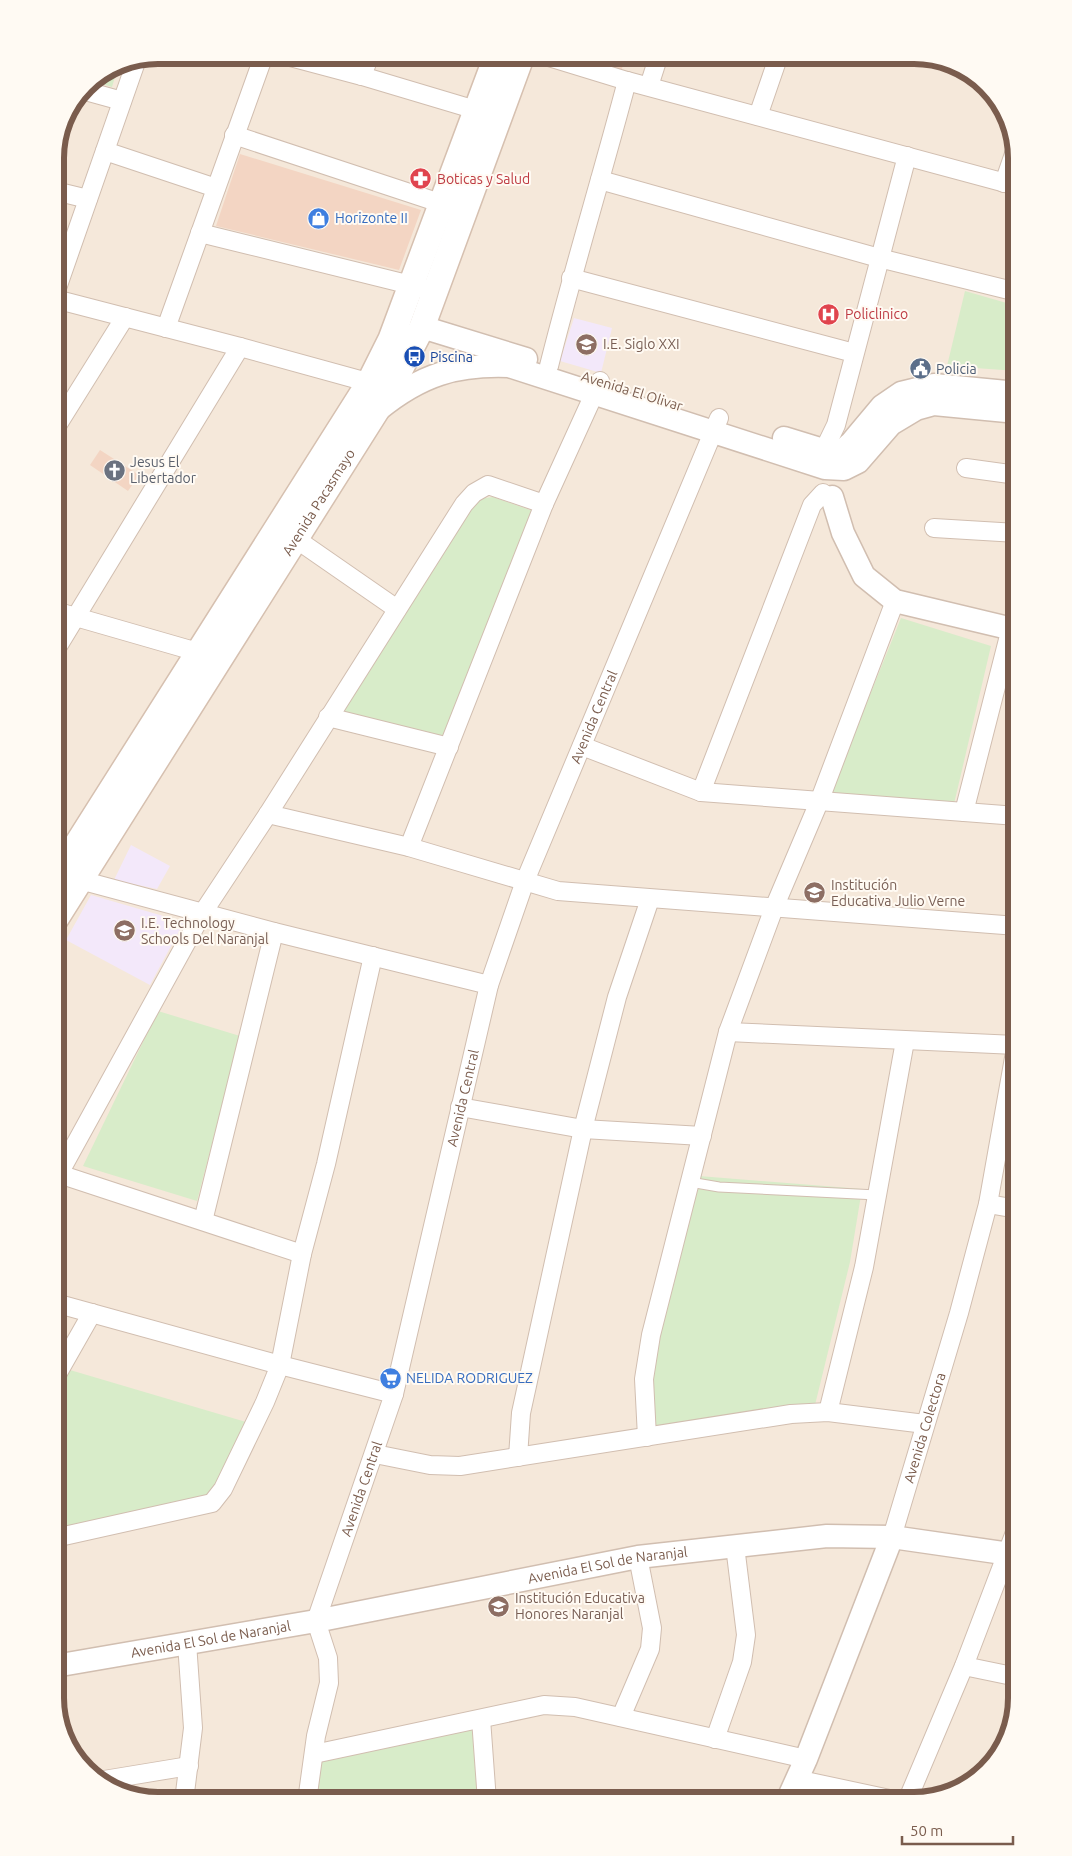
<svg xmlns="http://www.w3.org/2000/svg" width="1072" height="1856" font-family="Ubuntu,sans-serif">
  <rect width="100%" height="100%" fill="#fdf6ec"/>
  <path fill="#f5e8da" d="M158 55H921L971 73 1006 113 1017 158V1698L1000 1755 959 1790 914 1801H152L101 1783 66 1743 55 1698V152L66 113 85 85 119 63Z"/>
  <path fill="#f3e8fa" d="M574 318 612 328 601 373 560 361Z
    M131 845 170 866 157 889 114 880Z
    M91 895 184 922 150 985 66 940Z"/>
  <path fill="#d8ecc9" d="M119 63 112 87 92 81Z
    M965 291 1017 306V371L947 366Z
    M493 497 533 511 443 737 343 712 478 499Z
    M901 618 991 646 954 804 829 796Z
    M158 1011 240 1036 197 1201 83 1166Z
    M699 1176 862 1189 850 1262 815 1405 654 1428 652 1381 658 1334Z
    M70 1370 246 1422 217 1485 209 1495 55 1531V1396Z
    M476 1726 481 1801H313L319 1759Z"/>
  <path fill="#f3d5c3" d="M561 55H627L621 71Z
    M240 154 421 210 399 270 216 226Z
    M100 450 139 475 128 491 90 465Z"/>
  <g fill="none" stroke-linecap="round" stroke-linejoin="round">
    <defs>
      <path id="service" d="M690 1182 719 1187 877 1195"/>
      <g id="minor">
        <path d="M283 55 362 76 486 113"/>
        <path d="M542 55 627 81 1017 186"/>
        <path d="M362 76 370 55"/>
        <path d="M649 86 659 55"/>
        <path d="M82 90 122 101"/>
        <path d="M758 116 779 55"/>
        <path d="M234 135 452 207"/>
        <path d="M105 151 216 188"/>
        <path d="M600 180 879 258 1017 292"/>
        <path d="M1004 183 1015 151"/>
        <path d="M55 191 88 199"/>
        <path d="M200 233 423 288"/>
        <path d="M571 278 854 353"/>
        <path d="M55 294 137 59"/>
        <path d="M55 299 240 347 378 385"/>
        <path d="M166 328 264 55"/>
        <path d="M549 366C573 270 602 176 627 81"/>
        <path d="M55 429 125 317"/>
        <path d="M819 460 836 425 907 156"/>
        <path d="M966 468 1017 475"/>
        <path d="M934 528 1017 533"/>
        <path d="M296 539 397 609"/>
        <path d="M55 611 208 655"/>
        <path d="M55 651 240 347"/>
        <path d="M328 717 449 747"/>
        <path d="M582 746 701 792 1017 816"/>
        <path d="M701 792 812 505 823 493"/>
        <path d="M964 812 1011 628 1017 622"/>
        <path d="M268 814 409 847 558 891 1017 926"/>
        <path d="M409 847 544 504 600 381"/>
        <path d="M80 880 274 932 489 985"/>
        <path d="M728 1032 1016 1045"/>
        <path d="M460 1107 583 1129 702 1136"/>
        <path d="M59 1174 302 1254"/>
        <path d="M55 1181 202 914 268 814 464 504 474 493 488 485 544 504"/>
        <path d="M988 1204 1017 1209"/>
        <path d="M203 1221 274 932"/>
        <path d="M55 1303 280 1365 394 1394"/>
        <path d="M55 1378 92 1313"/>
        <path d="M828 1412 864 1267 905 1041"/>
        <path d="M647 1437 644 1379 651 1335 728 1032 774 908 819 802 895 601"/>
        <path d="M375 1454 430 1465 460 1466 791 1414 828 1412 925 1424"/>
        <path d="M518 1457 521 1413 583 1129 617 997 650 899"/>
        <path id="s1" d="M892 1537 959 1313 988 1204 1017 1041"/>
        <path d="M55 1538 212 1503 223 1489 265 1402 280 1365 302 1254 326 1164 373 956"/>
        <path d="M964 1666 1017 1677"/>
        <path d="M621 1717 650 1649 652 1628 638 1557"/>
        <path d="M481 1719 487 1801"/>
        <path d="M715 1739 742 1662 746 1635 735 1546"/>
        <path d="M314 1754 544 1705 575 1707 806 1759"/>
        <path d="M796 1779 899 1801"/>
        <path d="M98 1781 189 1766"/>
        <path d="M184 1801 193 1728 187 1643"/>
        <path id="s2" d="M307 1801 316 1736 329 1683 328 1658 316 1621 394 1394 489 985 525 881 719 418"/>
        <path d="M907 1801 964 1666 1017 1527"/>
      </g>
      <g id="tertiary">
        <path d="M422 327 526 359"/>
        <path d="M379 409C421 375 456 364 509 366L825 468 844 469 858 462 891 424 916 409 934 404 1017 412"/>
        <path d="M784 438 823 450 842 451 851 443 882 406 901 393 934 385 1017 393"/>
        <path d="M832 497 843 533 864 576 895 601 1017 630"/>
        <path id="s3" d="M55 1666 316 1621 638 1557 827 1536 892 1537 1017 1555"/>
        <path d="M787 1801 806 1759 892 1537"/>
      </g>
      <g id="secondary">
        <path d="M55 879 369 383 391 339 497 55"/>
        <path id="s4" d="M55 920 390 389 422 327 522 55"/>
      </g>
    </defs>
    <use href="#service" stroke="#d1beb0" stroke-width="11"/>
    <use href="#minor" stroke="#d1beb0" stroke-width="20"/>
    <use href="#tertiary" stroke="#d1beb0" stroke-width="25"/>
    <use href="#secondary" stroke="#d6c0b0" stroke-width="28"/>
    <use href="#service" stroke="#fff" stroke-width="9"/>
    <use href="#minor" stroke="#fff" stroke-width="18"/>
    <use href="#tertiary" stroke="#fff" stroke-width="22"/>
    <use href="#secondary" stroke="#fff" stroke-width="25"/>
  </g>
  <defs>
    <symbol id="pharmacy-disc" viewBox="-11 -11 22 22"><circle r="9.5" fill="#e0444e" stroke="#fffaf3"/><path d="M-2-6h4v4h4v4h-4v4h-4v-4h-4v-4h4Z" fill="#fff"/></symbol>
    <symbol id="shop-disc" viewBox="-11 -11 22 22"><circle r="9.5" fill="#3f7fe0" stroke="#fffaf3"/><path d="M-5-2.5h2.3a2.7 3.5 0 0 1 5.4 0H5L5.5 6h-11ZM-1.5-2.5h3a1.5 2.3 0 0 0-3 0Z" fill="#fff"/></symbol>
    <symbol id="hospital-disc" viewBox="-11 -11 22 22"><circle r="9.5" fill="#e0444e" stroke="#fffaf3"/><path d="M-5-5h3v3.5h4V-5h3V5h-3V1.5h-4V5h-3Z" fill="#fff"/></symbol>
    <symbol id="school-disc" viewBox="-11 -11 22 22"><circle r="9.5" fill="#8d6e63" stroke="#fffaf3"/><path d="M0-5L7-2L0 1L-7-2ZM-4 1L0 2.5L4 1V4Q0 6-4 4Z" fill="#fff"/></symbol>
    <symbol id="bus-disc" viewBox="-11 -11 22 22"><circle r="9.5" fill="#1a4fb4" stroke="#fffaf3"/><path d="M-5-6H5V4H4V6H2V4H-2V6H-4V4H-5ZM-3.5-4V0h7V-4ZM-3.5 1.2v1.5H-2V1.2ZM2 1.2v1.5H3.5V1.2Z" fill="#fff"/></symbol>
    <symbol id="civic-disc" viewBox="-11 -11 22 22"><circle r="9.5" fill="#5c6f8a" stroke="#fffaf3"/><path d="M-.6-6.5H3V-4.5H.6V-3L4-1V1h2V6H-6V1h2V-1L-.6-3ZM-1.2 2.5V6h2.4V2.5Z" fill="#fff"/></symbol>
    <symbol id="church-disc" viewBox="-11 -11 22 22"><circle r="9.5" fill="#6b7280" stroke="#fffaf3"/><path d="M-1.2-6h2.4v3.5h3.3v2.4h-3.3V6h-2.4V-.1h-3.3v-2.4h3.3Z" fill="#fff"/></symbol>
    <symbol id="supermarket-disc" viewBox="-11 -11 22 22"><circle r="9.5" fill="#3f7fe0" stroke="#fffaf3"/><path d="M-6-5.5h2.5l.6 2H6L4.5 2H-2.5L-4.4-4H-6ZM-1.5 3.2a1.3 1.3 0 1 0 .1 0ZM3 3.2a1.3 1.3 0 1 0 .1 0Z" fill="#fff"/></symbol>
  </defs>
  <g fill-rule="evenodd">
    <use href="#pharmacy-disc" x="408" y="166" width="25" height="25"/>
    <use href="#shop-disc" x="306" y="206" width="25" height="25"/>
    <use href="#hospital-disc" x="816" y="302" width="25" height="25"/>
    <use href="#school-disc" x="574" y="332" width="25" height="25"/>
    <use href="#bus-disc" x="402" y="344" width="25" height="25"/>
    <use href="#civic-disc" x="908" y="356" width="25" height="25"/>
    <use href="#church-disc" x="102" y="458" width="25" height="25"/>
    <use href="#school-disc" x="802" y="880" width="25" height="25"/>
    <use href="#school-disc" x="112" y="918" width="25" height="25"/>
    <use href="#supermarket-disc" x="378" y="1366" width="25" height="25"/>
    <use href="#school-disc" x="486" y="1594" width="25" height="25"/>
  </g>
  <g text-anchor="middle" stroke-width="4" stroke-linejoin="round" paint-order="stroke">
    <g font-size="14" fill="#be3a42" stroke="#fffaf3" text-anchor="start">
      <text x="437" y="184">Boticas y Salud</text>
      <text x="845" y="319">Policlinico</text>
    </g>
    <g font-size="14" fill="#366cbe" stroke="#fffaf3" text-anchor="start">
      <text x="335" y="223">Horizonte II</text>
      <text x="406" y="1383">NELIDA RODRIGUEZ</text>
    </g>
    <g font-size="14" fill="#785e54" stroke="#fffaf3" text-anchor="start">
      <text x="603" y="349">I.E. Siglo XXI</text>
      <text x="831" y="890">Institución<tspan x="831" dy="16">Educativa Julio Verne</tspan></text>
      <text x="141" y="928">I.E. Technology<tspan x="141" dy="16">Schools Del Naranjal</tspan></text>
      <text x="515" y="1603">Institución Educativa<tspan x="515" dy="16">Honores Naranjal</tspan></text>
    </g>
    <g font-size="14" fill="#164399" stroke="#fffaf3" text-anchor="start">
      <text x="430" y="362">Piscina</text>
    </g>
    <g font-size="14" fill="#4e5e75" stroke="#fffaf3" text-anchor="start">
      <text x="936" y="374">Policia</text>
    </g>
    <g font-size="14" fill="#7a5c4d" stroke="#fffaf3">
      <text transform="translate(632 391) rotate(17)" y="5">Avenida El Olivar</text>
      <text dy="5" stroke="none"><textPath href="#s4" startOffset="494">Avenida Pacasmayo</textPath></text>
      <text dy="5" stroke="none"><textPath href="#s2" startOffset="1132">Avenida Central</textPath></text>
      <text dy="5" stroke="none"><textPath href="#s2" startOffset="728">Avenida Central</textPath></text>
      <text dy="5" stroke="none"><textPath href="#s1" startOffset="114">Avenida Colectora</textPath></text>
      <text dy="5" stroke="none"><textPath href="#s2" startOffset="324">Avenida Central</textPath></text>
      <text dy="5" stroke="none"><textPath href="#s3" startOffset="562">Avenida El Sol de Naranjal</textPath></text>
      <text dy="5" stroke="none"><textPath href="#s3" startOffset="158">Avenida El Sol de Naranjal</textPath></text>
    </g>
    <g font-size="14" fill="#5b616d" stroke="#fffaf3" text-anchor="start">
      <text x="130" y="467">Jesus El<tspan x="130" dy="16">Libertador</tspan></text>
    </g>
  </g>
  <path d="M0 0H1072V1856H0ZM158 64H914A94 94 0 0 1 1008 158V1698A94 94 0 0 1 914 1792H158A94 94 0 0 1 64 1698V158A94 94 0 0 1 158 64Z" fill="#fffaf3" fill-rule="evenodd"/>
  <path fill="none" stroke="#7a5c4d" stroke-width="6" d="M158 64H914A94 94 0 0 1 1008 158V1698A94 94 0 0 1 914 1792H158A94 94 0 0 1 64 1698V158A94 94 0 0 1 158 64Z"/>
  <path d="M902 1836v8h111v-8" fill="none" stroke="#7a5c4d" stroke-width="2.5"/>
  <text x="910" y="1836" font-size="15" fill="#7a5c4d" stroke="#fffaf3" stroke-width="4" paint-order="stroke">50 m</text>
</svg>
